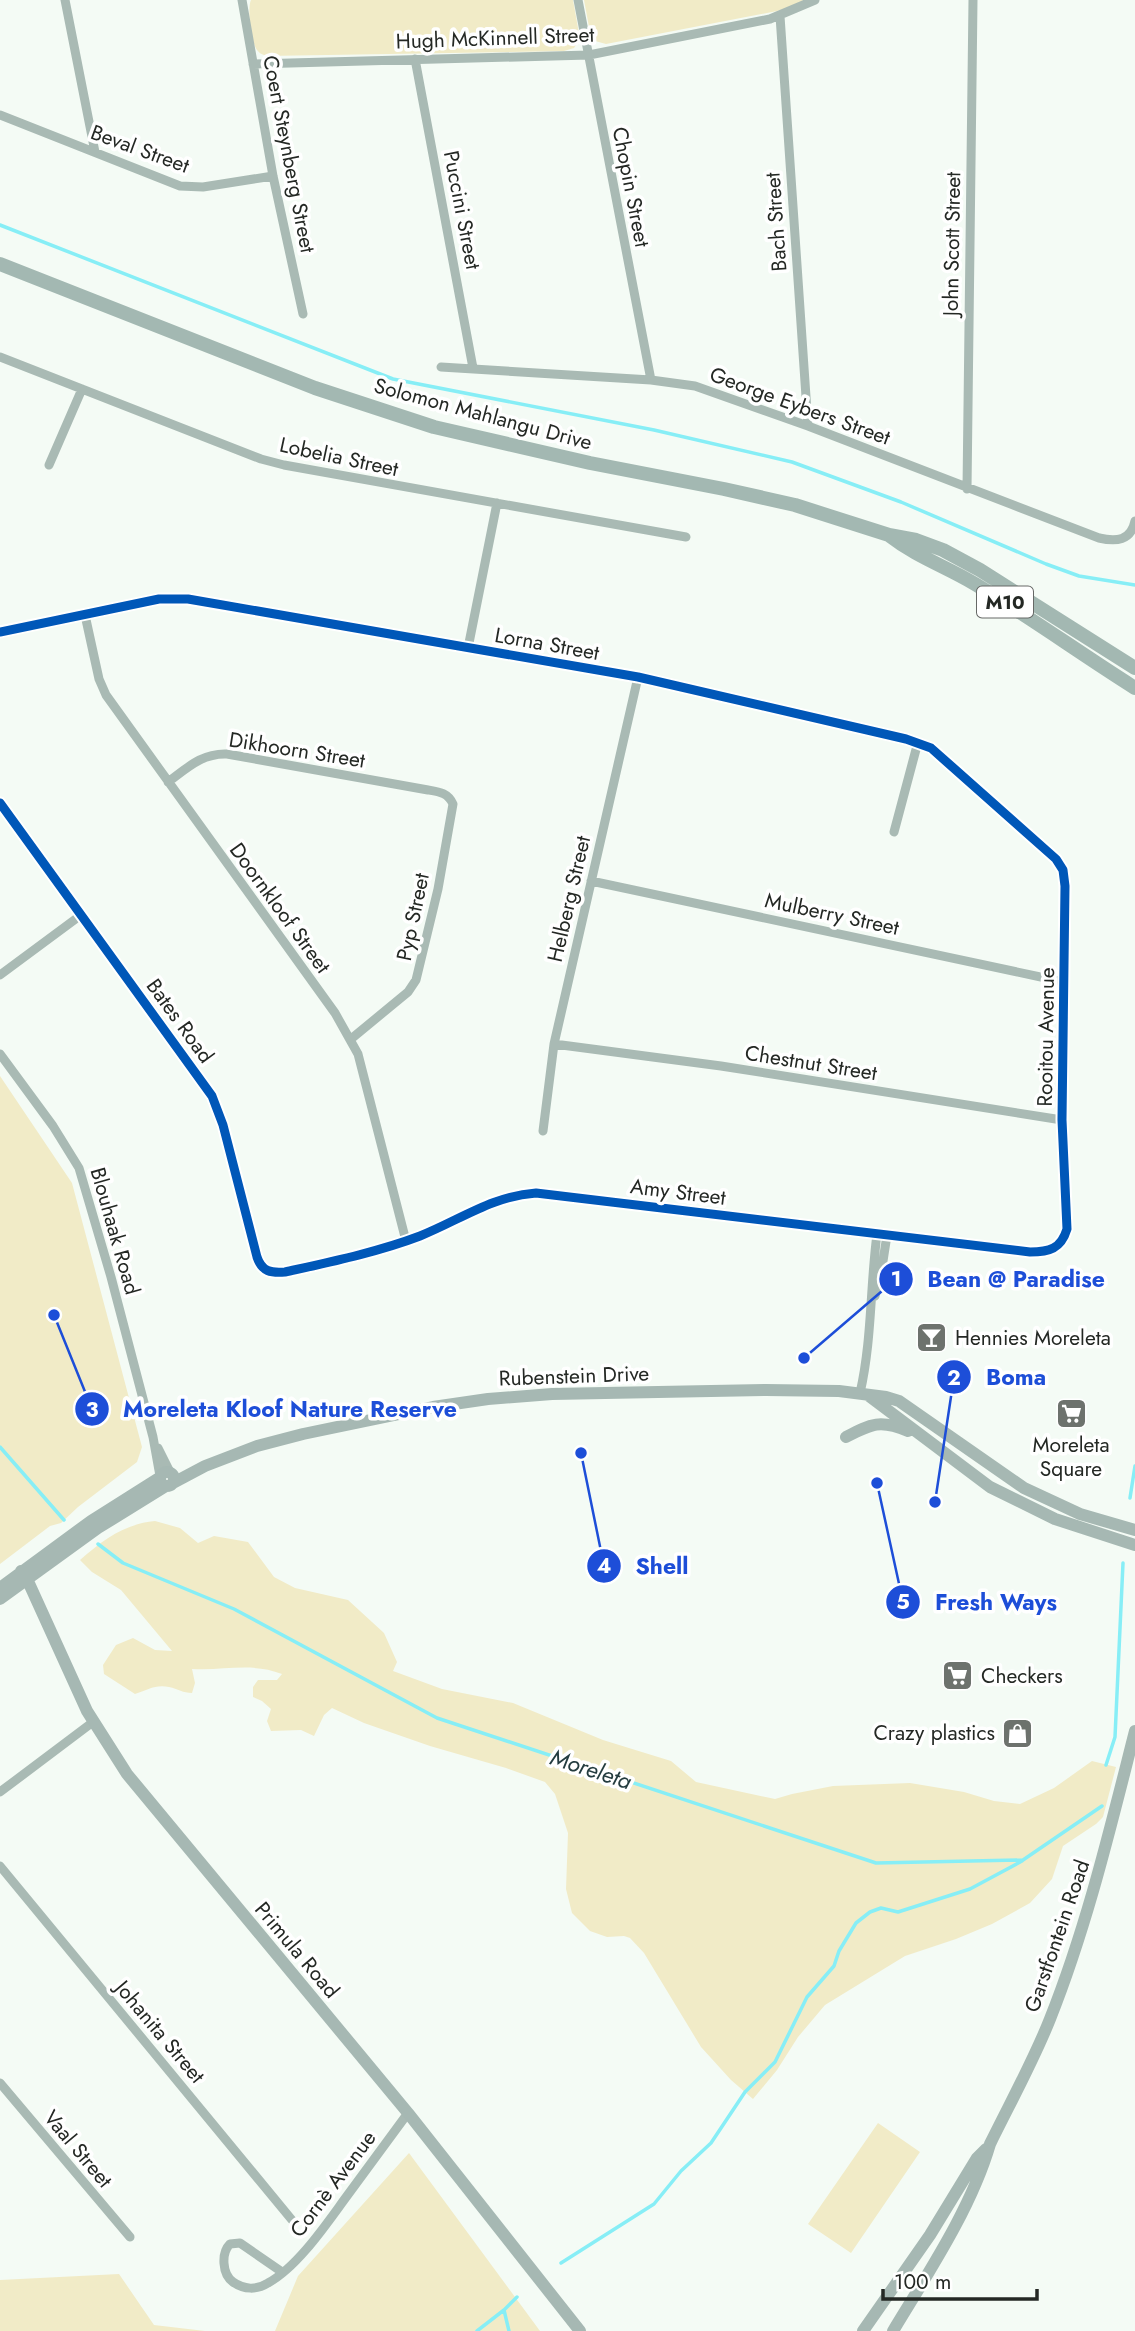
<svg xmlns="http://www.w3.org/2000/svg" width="1135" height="2331" font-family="Jost,sans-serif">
  <rect width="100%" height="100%" fill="#f4fbf5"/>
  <path fill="#f1ebc7" d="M251 0H573L580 39 574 48 564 51 266 56C262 54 260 54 257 50 251 42 247 8 251 0Z
    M584 0H804L791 7 777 11 606 44 595 41 590 32Z
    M0 1076 72 1183 142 1447 137 1462 78 1507 61 1523 50 1526 0 1564Z
    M155 1521 180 1528 198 1543 214 1536 248 1542 274 1577 295 1588 348 1600 384 1633 397 1662 393 1671 442 1689 513 1703 603 1740 671 1761 696 1782 775 1799 792 1794 833 1786 910 1783 964 1792 994 1801 1020 1804 1054 1788 1092 1761 1116 1767 1103 1817 1096 1824 1063 1846 1052 1879 1030 1903 992 1924 956 1939 905 1956 825 2005 798 2037 777 2070 753 2099 731 2080 701 2047 644 1953 630 1938 624 1936 607 1937 590 1931 572 1913 566 1889 568 1833 555 1794 545 1782 506 1768 430 1746 364 1723 332 1708 324 1715 314 1736 301 1730 271 1731 267 1721 271 1709 262 1701 253 1697V1687L258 1680H277L282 1674C252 1662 224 1671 192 1669L195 1683 192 1693C183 1693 178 1689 169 1687 156 1684 147 1690 135 1694L104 1674 103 1665 116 1645 133 1638 155 1650 172 1651 121 1590 92 1572 80 1560C103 1540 124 1524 155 1521Z
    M878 2123 920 2152 851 2253 808 2224Z
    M409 2153 540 2331H275L298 2276Z
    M119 2274 154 2325 205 2331H0V2280Z"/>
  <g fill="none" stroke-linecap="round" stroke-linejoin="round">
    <path stroke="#87eef6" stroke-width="3.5" d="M0 225 393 379 654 430 792 462 901 502 1046 564 1079 576 1135 585
      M0 1447 64 1520
      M1130 1498 1135 1466
      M98 1544 123 1563 234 1609 437 1718 876 1863 1023 1860 1102 1806
      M1106 1765 1115 1737 1123 1563
      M561 2263 654 2204 681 2171 711 2143 745 2092 775 2062 807 1997 834 1966 839 1951 856 1923 870 1912 881 1908 898 1912 970 1889 1022 1861
      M477 2331 504 2310
      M509 2331 504 2310 517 2297"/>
    <path stroke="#a9bab4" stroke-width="9" d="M65 0 95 152
      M242 0 273 176 303 314
      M578 0 651 380
      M780 16 808 426
      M415 59 473 368
      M253 64 589 55 770 19 815 0
      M0 115 180 186 203 187 273 176
      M0 357 261 459 284 465 686 537
      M441 367 651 380 695 386 808 426 1099 538C1116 542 1131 541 1135 521
      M49 465 82 389
      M967 489 973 0
      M85 615 99 679 106 695 335 1013 358 1054 406 1241
      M0 632 159 599H188L638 677 906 739 931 748 1056 859 1063 870 1065 886 1062 1120 1067 1229C1061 1249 1049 1252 1030 1252L536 1193C492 1196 460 1220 420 1236 378 1252 330 1262 285 1272 271 1273 262 1272 257 1257L223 1125 212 1096 0 803
      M468 648 497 503
      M168 782C187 768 202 753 227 754L428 790C440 792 448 793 453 804L438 889 416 980 408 992 351 1039
      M894 832 918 742
      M591 881 1064 982
      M0 975 81 915
      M554 1044 721 1066 1062 1120
      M0 1054 53 1126 79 1168 111 1277 153 1437 160 1476
      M543 1131 554 1044 638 677
      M875 1296 881 1274 887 1235
      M860 1393C872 1341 870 1287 877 1234
      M158 1448 170 1472
      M0 1792 93 1722
      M0 1866 292 2220
      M0 2083 130 2237
      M282 2272 240 2243 230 2244C221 2253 222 2274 233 2282 244 2290 257 2290 268 2283 297 2267 325 2226 344 2200 365 2171 387 2142 408 2113"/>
    <path stroke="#a6b8b3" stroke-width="12" d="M869 1396 990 1487 1055 1519 1135 1545
      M846 1437C871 1424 880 1419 908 1431
      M160 1479a7 7 0 1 1 14 0a7 7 0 1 1-14 0Z
      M173 1483 205 1466 257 1446 303 1434 433 1407 488 1399 552 1394 766 1390 839 1391 886 1397 899 1401 1024 1488 1080 1514 1135 1530
      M21 1571 27 1579 87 1711 127 1774 408 2113 580 2331
      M0 1588 91 1521 159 1478
      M0 1599 98 1528 166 1486
      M863 2331 930 2235 977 2158 986 2149
      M893 2331C928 2273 971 2209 990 2144 1010 2103 1033 2062 1050 2019 1087 1926 1110 1829 1135 1731"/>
    <path stroke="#a3b8b2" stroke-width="14" d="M0 264 315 388 434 427 590 463 724 489 795 505 889 535 916 540 943 550 980 570 1135 668
      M890 536C917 557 947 567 975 584 1030 617 1081 654 1135 688"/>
    <defs>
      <path id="cycleway" d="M0 632 159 599H188L638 677 906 739 931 748 1056 859 1063 870 1065 886 1062 1120 1067 1229C1061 1249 1049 1252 1030 1252L536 1193C492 1196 460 1220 420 1236 378 1252 330 1262 285 1272 271 1273 262 1272 257 1257L223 1125 212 1096 0 803"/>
    </defs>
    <use href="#cycleway" stroke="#fff" stroke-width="13"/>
    <use href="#cycleway" stroke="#0057b8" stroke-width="9"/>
  </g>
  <defs>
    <symbol id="bar-square" viewBox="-11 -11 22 22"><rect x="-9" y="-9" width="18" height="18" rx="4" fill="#6d726d" stroke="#fff"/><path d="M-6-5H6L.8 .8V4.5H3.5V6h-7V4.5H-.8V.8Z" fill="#fff"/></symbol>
    <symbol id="supermarket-square" viewBox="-11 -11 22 22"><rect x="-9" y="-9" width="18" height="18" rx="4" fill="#6d726d" stroke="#fff"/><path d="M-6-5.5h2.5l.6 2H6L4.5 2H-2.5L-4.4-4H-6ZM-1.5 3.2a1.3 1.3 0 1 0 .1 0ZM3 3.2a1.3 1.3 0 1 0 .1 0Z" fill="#fff"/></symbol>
    <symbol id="shop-square" viewBox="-11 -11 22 22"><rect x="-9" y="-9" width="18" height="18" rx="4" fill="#6d726d" stroke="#fff"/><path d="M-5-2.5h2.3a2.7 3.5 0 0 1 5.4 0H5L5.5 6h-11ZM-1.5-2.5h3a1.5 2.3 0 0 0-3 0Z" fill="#fff"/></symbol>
  </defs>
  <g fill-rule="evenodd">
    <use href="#bar-square" x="914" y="1320" width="35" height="35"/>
    <use href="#supermarket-square" x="1054" y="1396" width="35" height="35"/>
    <use href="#supermarket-square" x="940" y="1658" width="35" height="35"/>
    <use href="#shop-square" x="1000" y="1716" width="35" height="35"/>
  </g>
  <g text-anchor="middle" stroke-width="7" stroke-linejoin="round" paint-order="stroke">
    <rect fill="#fff" stroke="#666866" stroke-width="2" x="977" y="586.5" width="56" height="31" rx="5"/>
    <g font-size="19" font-weight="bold" fill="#242824">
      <text x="1005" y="609">M10</text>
    </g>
    <g font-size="21" fill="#242824" stroke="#fff">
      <text transform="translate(495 38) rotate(-2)" y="7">Hugh McKinnell Street</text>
      <text transform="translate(140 149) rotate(20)" y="7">Beval Street</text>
      <text transform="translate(289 154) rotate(79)" y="7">Coert Steynberg Street</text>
      <text transform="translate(631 187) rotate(79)" y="7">Chopin Street</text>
      <text transform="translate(462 210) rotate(79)" y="7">Puccini Street</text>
      <text transform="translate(776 222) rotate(-94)" y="7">Bach Street</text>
      <text transform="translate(952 244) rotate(-89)" y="7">John Scott Street</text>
      <text transform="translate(800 406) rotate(20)" y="7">George Eybers Street</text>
      <text transform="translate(483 414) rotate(15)" y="7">Solomon Mahlangu Drive</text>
      <text transform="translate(339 457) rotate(12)" y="7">Lobelia Street</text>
      <text transform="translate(547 644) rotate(10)" y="7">Lorna Street</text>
      <text transform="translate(297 750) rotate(9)" y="7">Dikhoorn Street</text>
      <text transform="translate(569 899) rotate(-77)" y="7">Helberg Street</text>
      <text transform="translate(280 908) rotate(54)" y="7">Doornkloof Street</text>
      <text transform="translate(832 914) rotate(12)" y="7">Mulberry Street</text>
      <text transform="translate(413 917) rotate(-78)" y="7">Pyp Street</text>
      <text transform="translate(180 1021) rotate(54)" y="7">Bates Road</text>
      <text transform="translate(1046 1037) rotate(-89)" y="7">Rooitou Avenue</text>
      <text transform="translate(811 1063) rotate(9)" y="7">Chestnut Street</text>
      <text transform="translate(678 1192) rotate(7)" y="7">Amy Street</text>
      <text transform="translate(115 1231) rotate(74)" y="7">Blouhaak Road</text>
      <text transform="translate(574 1376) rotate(-2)" y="7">Rubenstein Drive</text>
      <text transform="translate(1057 1936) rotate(-71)" y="7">Garstfontein Road</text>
      <text transform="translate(297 1950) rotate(50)" y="7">Primula Road</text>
      <text transform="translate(160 2032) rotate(50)" y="7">Johanita Street</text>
      <text transform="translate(78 2149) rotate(50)" y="7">Vaal Street</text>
      <text transform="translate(333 2184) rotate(-53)" y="7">Cornè Avenue</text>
    </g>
    <g font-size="21" fill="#242824" stroke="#fff" text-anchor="start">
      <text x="955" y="1345">Hennies Moreleta</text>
      <text x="1071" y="1452" text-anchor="middle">Moreleta<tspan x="1071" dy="24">Square</tspan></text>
      <text x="981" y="1683">Checkers</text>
      <text x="995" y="1740" text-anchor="end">Crazy plastics</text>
    </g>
    <g font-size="23" font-style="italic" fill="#243c3f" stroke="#fff">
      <text transform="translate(591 1769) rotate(18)" y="8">Moreleta</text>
    </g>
  </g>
  <path fill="none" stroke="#1d4ed8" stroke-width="2.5" d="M804 1358L896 1279M935 1502L954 1377M54 1315L92 1409M581 1453L604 1566M877 1483L903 1602"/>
  <g fill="#1d4ed8" stroke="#fff" stroke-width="2.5">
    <circle cx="804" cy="1358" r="7"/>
    <circle cx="935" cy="1502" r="7"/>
    <circle cx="54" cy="1315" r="7"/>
    <circle cx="581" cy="1453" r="7"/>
    <circle cx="877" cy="1483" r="7"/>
    <circle cx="896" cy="1279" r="18"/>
    <circle cx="954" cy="1377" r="18"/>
    <circle cx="92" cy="1409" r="18"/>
    <circle cx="604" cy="1566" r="18"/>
    <circle cx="903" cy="1602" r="18"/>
  </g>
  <g font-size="21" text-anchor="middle" font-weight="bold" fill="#fff">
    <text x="896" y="1286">1</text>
    <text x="954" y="1385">2</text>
    <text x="92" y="1417">3</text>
    <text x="604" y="1573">4</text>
    <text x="903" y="1609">5</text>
  </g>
  <g font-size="23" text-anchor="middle" font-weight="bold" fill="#1d4ed8" stroke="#fff" stroke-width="7" stroke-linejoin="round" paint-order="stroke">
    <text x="1016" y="1287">Bean @ Paradise</text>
    <text x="1016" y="1385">Boma</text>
    <text x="290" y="1417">Moreleta Kloof Nature Reserve</text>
    <text x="662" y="1574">Shell</text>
    <text x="996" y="1610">Fresh Ways</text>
  </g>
  <path d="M883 2289v10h154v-10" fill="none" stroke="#242824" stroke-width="3.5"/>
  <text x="894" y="2289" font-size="21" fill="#242824" stroke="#ffffff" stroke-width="5" paint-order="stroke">100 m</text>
</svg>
